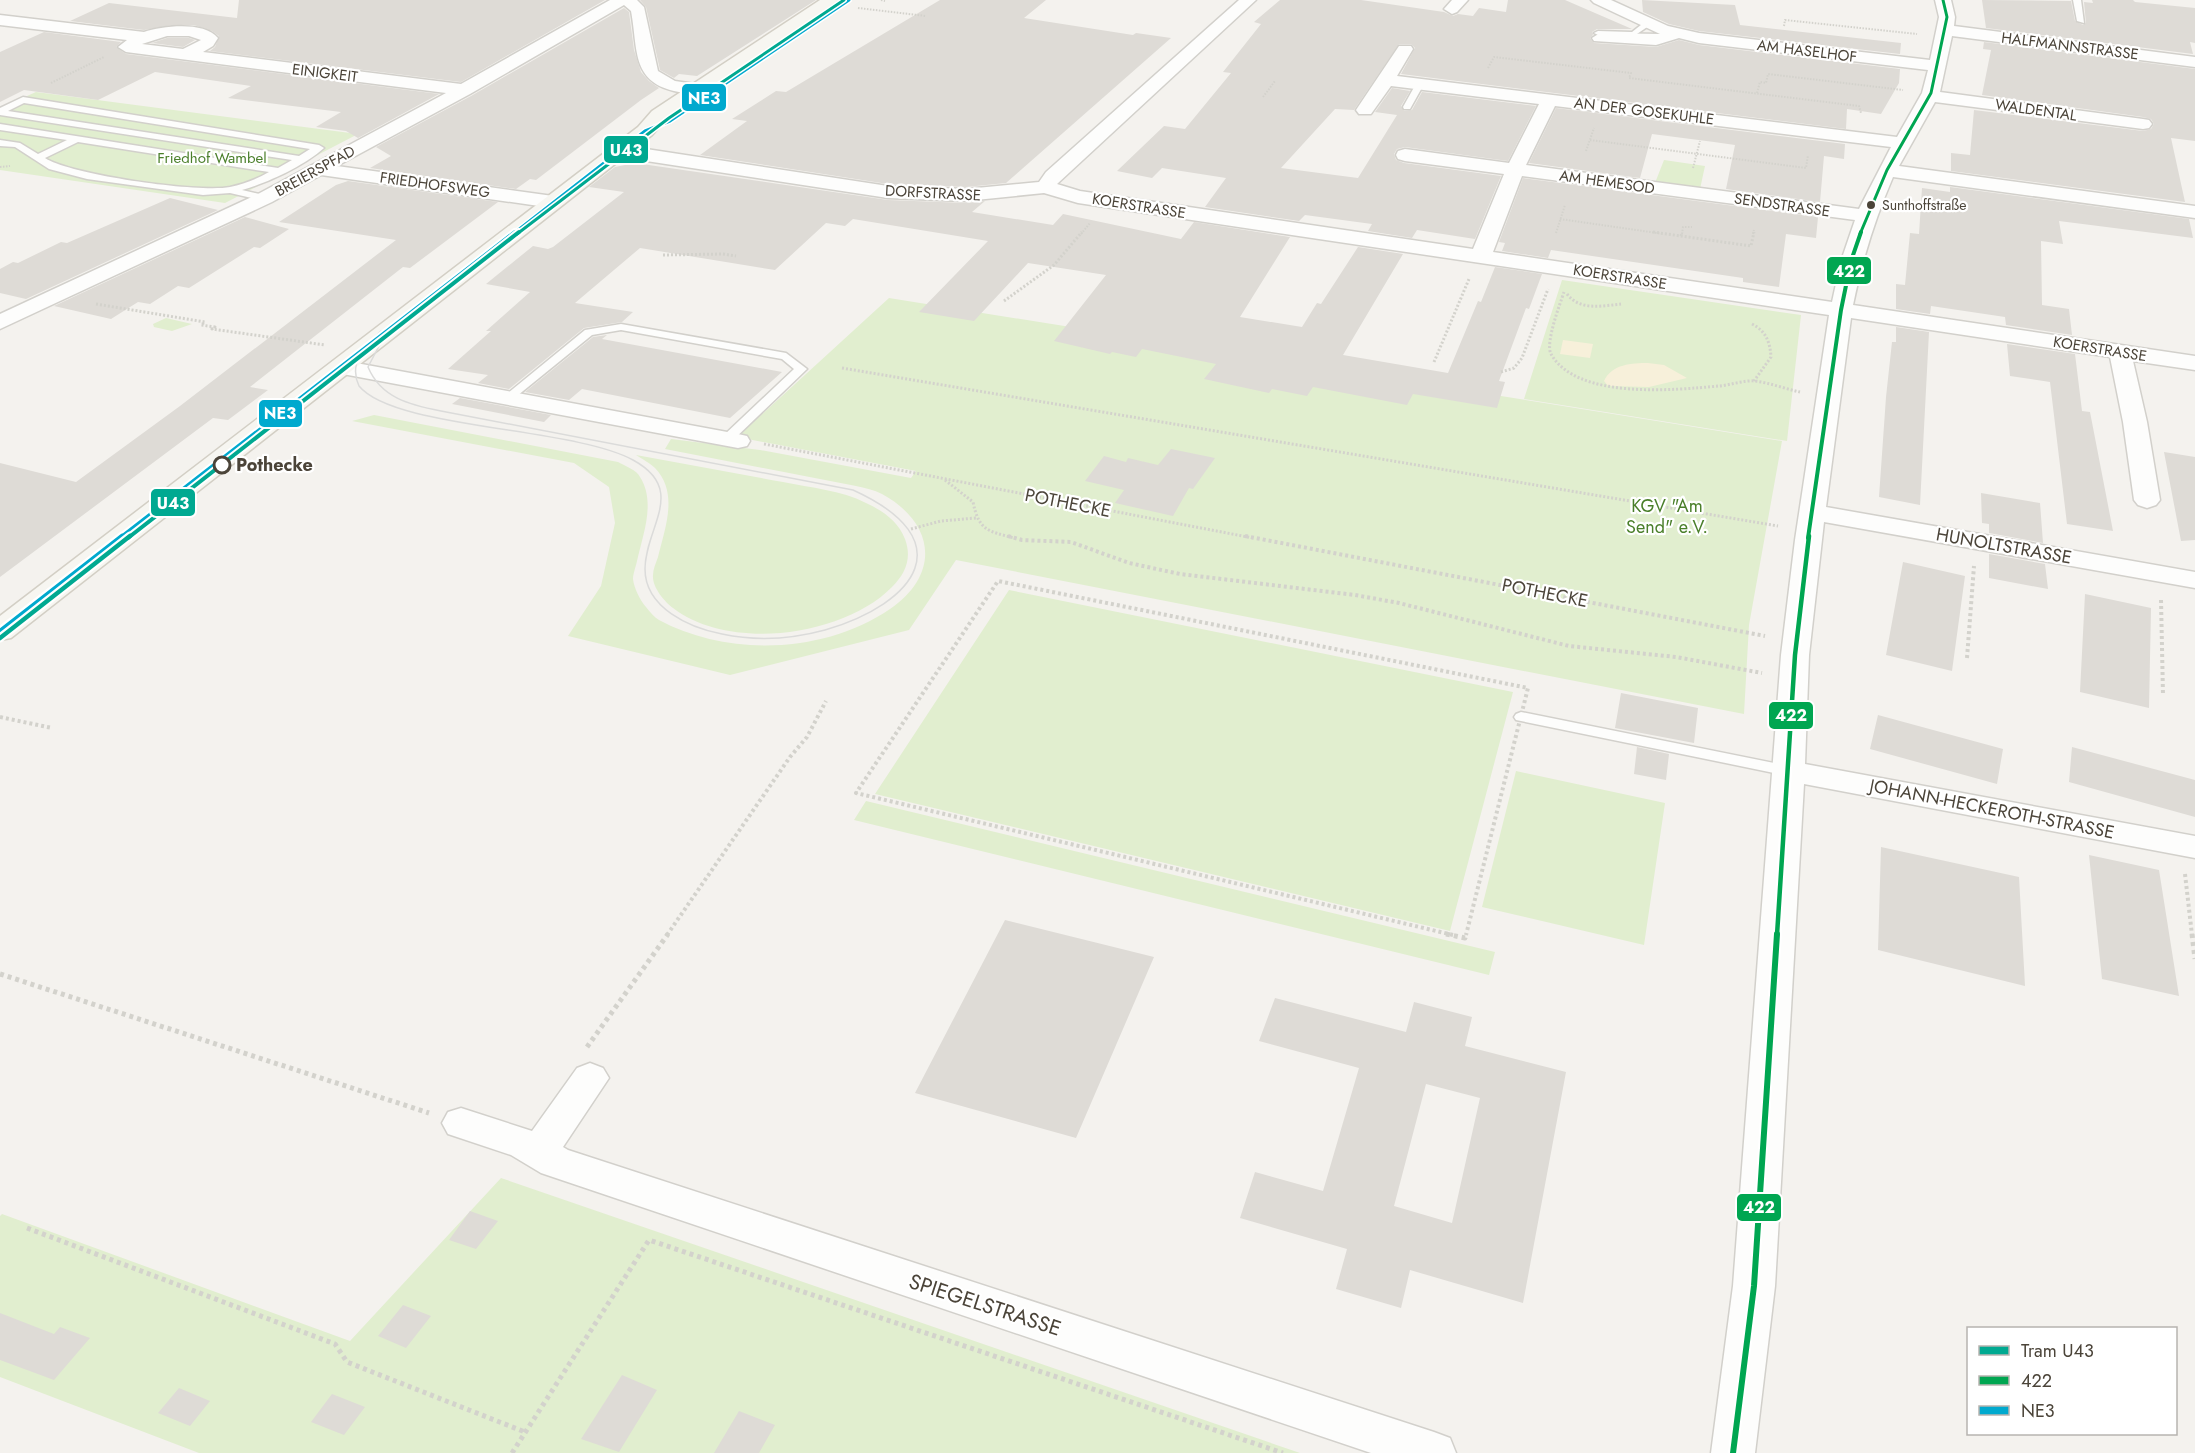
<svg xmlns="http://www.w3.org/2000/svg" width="2195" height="1453" font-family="Jost,sans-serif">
  <rect width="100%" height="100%" fill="#f4f2ee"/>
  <path fill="#e1eecf" d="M36 92 358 134 225 203 0 170V108Z
    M1664 160 1705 166 1700 189 1655 183Z
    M1562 280 1801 315 1787 441 1524 399Z
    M889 298 1782 441 1749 625 1744 714 956 560 909 630 730 675 568 636 601 586 615 523 609 487 574 463 352 421 374 415 618 462C625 466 637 470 640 477 656 502 643 534 637 561 636 566 633 574 633 579 634 588 640 600 646 607 650 612 654 617 659 620 728 657 824 654 890 609 941 574 935 523 882 494 874 490 865 488 856 486L665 449 671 439 760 450 911 478 916 471 737 437Z
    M166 318 192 324 172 331 154 327 153 324Z
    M636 455C685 464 734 473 783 482 811 488 841 490 866 503 883 511 898 521 905 539 912 558 906 573 892 587 844 636 730 652 673 608 664 601 652 587 653 575 653 569 656 563 658 557 665 528 679 493 655 468 650 463 642 459 636 455Z
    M1009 590 1513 692 1450 931 875 794Z
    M1516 771 1665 803 1644 945 1482 907Z
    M866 801 1495 952 1489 975 854 820Z
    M501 1178 1300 1453H199L0 1377V1216L2 1214 350 1341Z"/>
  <path fill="#f7f0da" d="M1563 340 1593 344 1590 358 1560 354Z
    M1648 363 1664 365 1687 378 1649 387 1608 386 1604 381C1612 364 1632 363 1648 363Z"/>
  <path fill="#dedbd6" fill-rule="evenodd" d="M239 0H605L461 82 210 51 215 47 219 36 212 31 194 25H172L144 30 70 21 109 3 237 18Z
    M640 0H816L697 76 679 74 674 78 660 70 646 7Z
    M940 0H1046L1024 18 1133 35 1136 33 1171 38 1006 183 966 187 888 184 700 155 747 121 732 119 776 91 786 92Z
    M1280 0H1361L1444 12 1453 16 1458 14 1473 16 1479 8 1506 12 1508 0H1565L1632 29H1597L1592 32 1593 35 1590 38 1594 43 1656 47 1679 40 1699 45 1900 69 1899 83 1881 114 1847 109 1846 129 1401 74 1415 48 1411 44H1399L1354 110 1335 109 1281 168 1358 178 1397 115 1375 112 1392 88 1410 91 1401 106 1404 111 1412 110 1422 92 1536 106 1508 161 1405 147 1397 149 1394 154 1396 160 1404 163 1501 176 1475 239 1417 230 1412 238 1368 231 1372 224 1305 215 1299 221 1205 207 1226 178 1162 168 1152 178 1117 171 1164 126 1185 129 1231 73 1223 72 1261 24 1254 22Z
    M1642 0 1735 5 1740 25 1901 43 1900 54 1699 31 1669 24 1643 12Z
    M1982 0 2071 1 2075 21 2083 25 2086 23 2084 2 2093 3 2092 0H2133L2135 2 2195 8V43L2190 42 2193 54 1986 28Z
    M624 8 629 12 634 50 641 72 649 81 659 88 641 100 536 180 530 179 516 189 370 168 391 156 376 147 471 96Z
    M44 32 121 42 116 47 126 54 439 94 358 138 346 131 316 127 341 112 228 98 251 86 155 72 98 100 24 90 0 102V52Z
    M167 38H189L195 40 183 47 152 43Z
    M1984 42 2195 69V141L2171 138 2185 202 1951 171V153L1970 155 1974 110 2143 131 2151 129 2154 124 2151 119 2143 117 1982 95 1991 50 1983 49Z
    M1556 108 1845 144 1844 159 1824 156 1820 202 1726 189 1735 145 1714 142 1652 134 1640 178 1529 163Z
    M635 163 888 200 966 203 985 201 972 212 1053 225 1063 214 1181 239 1194 222 1290 237 1240 317 1302 327 1317 303 1321 304 1358 247 1403 254 1343 355 1448 373 1478 301 1481 302 1495 267 1542 274 1529 309 1526 308 1499 381 1505 382 1497 408 1413 394 1407 405 1313 387 1307 396 1272 389 1269 393 1204 379 1216 364 1142 349 1136 357 1112 352 1110 354 1054 341 1106 275 1028 263 974 321 919 312 988 241 853 219 845 226 826 223 775 270 640 248 575 303 633 312 622 322 584 328 509 389 478 383 488 375 448 369 491 331H486L530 292 486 284 533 246 548 249 553 247 624 192 589 187 615 167Z
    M1523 178 1818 217 1816 238 1786 234 1779 287 1743 282V278L1551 250 1548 258 1502 251 1505 243 1499 242Z
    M348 181 498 202 410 268 403 267 250 387 268 390 228 420 213 418 0 577V463L76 482 180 406 396 240 279 222 336 185Z
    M1950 187 2189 219 2193 238 2059 221 2063 244 2041 241 2042 305 2069 309 2072 335 2006 325 2005 317 1931 306 1930 314 1896 309V284L1905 285 1910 233 1919 234 1922 188 1950 192Z
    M170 198 218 210 26 299 0 293V269L13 262 18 263 61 242 67 243Z
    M245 217 289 229 260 248 254 247 189 288 178 286 150 304 138 302 111 319 54 306Z
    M1896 327 1929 332 1920 505 1879 497 1886 397 1892 342H1896Z
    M607 335 602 339 782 372 730 418 582 389 569 400 525 392 593 337Z
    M2007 344 2075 354 2082 411 2090 412 2113 531 2067 524 2050 382 2010 376Z
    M460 398 551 415 544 422 452 404Z
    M1171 449 1215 458 1193 489 1189 488 1173 516 1115 503 1124 490 1085 481 1104 456 1126 462 1128 458 1158 465Z
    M2164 452 2195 457V540L2181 541Z
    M1981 493 2040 503 2043 543 1989 533V524L1982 523Z
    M1989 554 2045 564 2048 589 1989 578Z
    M1903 562 1965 576 1952 671 1886 655Z
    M2085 594 2151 608 2149 708 2080 692Z
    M1621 693 1698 708 1694 743 1615 728Z
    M1878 715 2003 749 1997 784 1870 749Z
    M1637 747 1669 754 1666 780 1634 774Z
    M2072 747 2195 780V817L2069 782Z
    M1881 847 2019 877 2025 986 1878 950Z
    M2089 855 2159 870 2179 996 2102 979Z
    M1005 920 1154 957 1076 1138 915 1093Z
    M1275 998 1406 1032 1414 1002 1472 1017 1465 1046 1566 1072 1523 1303 1410 1270 1401 1308 1336 1289 1347 1249 1240 1218 1255 1172 1323 1191 1359 1068 1259 1041ZM1426 1084 1480 1098 1452 1223 1394 1206Z
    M470 1211 498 1221 476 1249 449 1240Z
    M403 1305 431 1316 406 1348 378 1336Z
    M0 1313 54 1334 60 1327 90 1338 54 1380 0 1360Z
    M622 1375 657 1390 619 1452 581 1439Z
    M179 1388 210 1401 190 1426 158 1413Z
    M332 1394 365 1407 344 1435 311 1422Z
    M739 1411 775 1425 759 1453H714Z"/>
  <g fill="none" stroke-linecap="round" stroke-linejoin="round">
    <defs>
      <path id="lane" d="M2073 0H2081L2084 23 2077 21Z
        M1646 21 1653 23 1634 36 1598 35 1594 33 1598 31 1632 32Z
        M1417 82 1424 84 1410 109H1404L1403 107Z
        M23 97 319 145 324 148C304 166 267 183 242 190L268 196 270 198 265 201 230 193 203 195 87 179 49 169 15 147 0 146V140L20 143 38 154 67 140 0 130V124L278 168 292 160 0 115V108ZM24 103 310 149 299 156 8 111ZM78 142 269 172C257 179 244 184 230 187 198 193 71 175 45 158Z
        M621 324 786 353 807 369 731 442H723V436L794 369 782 359 621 330 592 335 512 400H504L502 398 585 330Z
        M1521 712 1789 766 1797 771 1789 776 1516 720 1514 717 1516 714Z"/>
      <path id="street" d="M610 0H637L644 7 658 71 675 81 702 85 705 89 702 93C693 95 683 93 674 91 631 81 638 48 631 11L624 5 470 94 337 166 553 196 560 198 563 202 560 206 553 208 321 175 272 202 0 329V314L258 194 446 93 126 52 118 47 127 40 0 25V15L144 32C163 26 204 21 218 38L213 46 203 52 461 84ZM167 36H189L201 40 183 49 142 44Z
        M1239 0H1256L1057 184 1080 191 1473 249 1504 174 1405 161 1398 159 1396 155 1398 151 1405 149 1509 163 1539 104 1391 86 1371 114H1359L1356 110 1399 46H1411L1413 49 1397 76 1897 137 1922 93 1928 70 1699 43 1679 38 1656 45 1594 41 1592 38 1600 33 1660 34 1594 3 1591 0H1611L1668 26 1699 33 1930 60 1939 17 1935 0H1951L1955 17 1954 26 2195 57V67L1952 36 1940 92 2143 119 2149 120 2152 124 2149 128 2143 129 1935 102 1899 166 2195 206V218L1893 177C1875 219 1862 260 1853 305L2195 356V370L2133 361 2147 422 2160 500 2156 505 2147 508 2138 505 2134 500 2123 422 2110 357 1851 318 1826 507 2195 572V588L1824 522 1809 655 1805 764 2195 836V858L1804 784 1775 1286 1755 1453H1711L1733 1286 1781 655 1795 540 1829 315 1078 203 1044 193 966 201 888 198 620 157 613 155 611 151 613 147 620 145 888 186 966 189 1039 182 1046 172ZM1555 106 1891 147 1859 209 1526 165ZM1522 176 1855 220 1841 261 1832 302 1493 252Z
        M1452 0H1468L1457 12 1452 14 1444 9Z
        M340 360 738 434 747 436 750 441 747 446 738 448 332 372 329 367 332 362Z
        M590 1063 603 1068 609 1078 563 1147 568 1150 1434 1432 1450 1438 1456 1453H1371L541 1173 511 1155 448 1134 442 1123 448 1112 461 1108 532 1131 577 1068Z"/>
      <path id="secondary" d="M820 0H839L666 119 652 135 11 638 0 640V616L638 127 652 111Z"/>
    </defs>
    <use href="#lane" stroke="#d2d0cb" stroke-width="3"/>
    <use href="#street" stroke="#d2d0cb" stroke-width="3"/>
    <use href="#secondary" stroke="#d3cfc5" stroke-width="3"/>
    <path stroke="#d3d2cc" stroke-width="2" stroke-dasharray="1.5 1.5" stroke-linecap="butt" d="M881 0 885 1
      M858 8 926 16
      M1784 26 1785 20 1917 34
      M1488 68 1494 57 1631 73 1629 78 1859 106 1861 113
      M51 83 104 57
      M1757 93 1760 82 1766 83 1768 74 1903 90
      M1263 97 1275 81
      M1590 140 1806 168 1808 155
      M1586 151 1594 128
      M0 167 10 166
      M1693 168 1700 141
      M1560 219 1664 234
      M1556 233 1565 205
      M1081 234 1090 223
      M1682 234 1683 227H1692
      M1753 234 1754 230"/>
    <path stroke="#d3d2cc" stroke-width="3" stroke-dasharray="2 2" stroke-linecap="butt" d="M1653 232 1751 246 1754 232
      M1681 236 1682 232
      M663 255 723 254 736 256
      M1564 292C1560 304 1545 343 1551 354 1577 400 1674 390 1719 386 1731 385 1744 380 1755 381 1770 383 1786 389 1800 392
      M1567 294C1580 311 1602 306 1621 304
      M1004 301 1054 265 1082 232
      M96 304 205 322 201 325 215 327 212 329 325 345
      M1752 324C1766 331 1770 342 1771 357L1754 381
      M1434 362 1469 279
      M842 368 1778 526
      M1501 372 1514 368 1522 358 1548 289
      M764 444 1253 538
      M945 480 973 502C979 531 988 531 1014 538
      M911 529 941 521 976 518"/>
    <path stroke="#d3d2cc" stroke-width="4" stroke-dasharray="3 3" stroke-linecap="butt" d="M1008 536 1022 540 1071 542 1129 563 1180 574 1355 595 1399 603 1569 646 1676 657 1762 673
      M1245 536 1765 636
      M2161 600 2163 695
      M1967 658 1974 566
      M0 717 52 728
      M2185 874 2192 935
      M667 935 790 757 807 737 826 701
      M1453 935 856 793 998 581 1528 688 1466 935"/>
    <path stroke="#d3d2cc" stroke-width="5" stroke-dasharray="4 4" stroke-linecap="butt" d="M1446 934 1465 938 1466 934
      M2192 934 2195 959
      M0 974 429 1113
      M587 1047 668 934
      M27 1228 335 1344 347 1362 525 1432
      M512 1453 649 1240 1283 1453"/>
    <use href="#lane" fill="#fdfdfc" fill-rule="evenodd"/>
    <use href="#street" fill="#fdfdfc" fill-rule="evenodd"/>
    <use href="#secondary" fill="#f7f6f1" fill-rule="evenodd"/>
    <path stroke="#dbdbda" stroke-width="1.5" d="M381 331C365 346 348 363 359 386 394 429 573 427 633 460 688 490 645 527 645 569 645 608 690 628 722 634 755 641 792 639 825 630 917 603 963 540 853 490L441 411C410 405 381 398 368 367L379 346 395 329"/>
    <defs>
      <path id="bus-1-far3" d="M1860 234 1887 170 1931 93 1947 17 1943 0"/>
      <path id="bus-1-far2" d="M1808 538 1841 310 1851 261 1861 232"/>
      <path id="bus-1-far1" d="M1777 935 1795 655 1809 536"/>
      <path id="bus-1" d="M1733 1453 1754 1286 1777 934"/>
      <path id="bus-2-far2" d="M513 234 645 131 670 121 849 0"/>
      <path id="bus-2-far1" d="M120 538 515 232"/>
      <path id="bus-2" d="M0 631 122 536"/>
    </defs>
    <use href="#bus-1-far3" stroke="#fff" stroke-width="6"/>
    <use href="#bus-1-far2" stroke="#fff" stroke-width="8"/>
    <use href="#bus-1-far1" stroke="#fff" stroke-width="9"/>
    <use href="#bus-1" stroke="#fff" stroke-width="10"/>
    <use href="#bus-2-far2" stroke="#fff" stroke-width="6"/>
    <use href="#bus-2-far1" stroke="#fff" stroke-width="8"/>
    <use href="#bus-2" stroke="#fff" stroke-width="9"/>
    <use href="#bus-1-far3" stroke="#00a651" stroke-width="3"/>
    <use href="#bus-1-far2" stroke="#00a651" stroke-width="4"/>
    <use href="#bus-1-far1" stroke="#00a651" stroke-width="4.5"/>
    <use href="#bus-1" stroke="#00a651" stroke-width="6"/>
    <use href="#bus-2-far2" stroke="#00a9ce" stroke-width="3"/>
    <use href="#bus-2-far1" stroke="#00a9ce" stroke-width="4"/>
    <use href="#bus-2" stroke="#00a9ce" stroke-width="4.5"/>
    <defs>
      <path id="tram-1-far2" d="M517 234 669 118 844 0"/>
      <path id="tram-1-far1" d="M128 538 519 232"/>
      <path id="tram-1" d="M0 638 130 536"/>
    </defs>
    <use href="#tram-1-far2" stroke="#fff" stroke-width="6"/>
    <use href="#tram-1-far1" stroke="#fff" stroke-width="8"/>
    <use href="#tram-1" stroke="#fff" stroke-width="9"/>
    <use href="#tram-1-far2" stroke="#00a991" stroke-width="3"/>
    <use href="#tram-1-far1" stroke="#00a991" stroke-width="4"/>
    <use href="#tram-1" stroke="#00a991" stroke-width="4.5"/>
  </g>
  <circle fill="#4b4439" stroke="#fff" stroke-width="2" cx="1871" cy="205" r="5"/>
  <circle fill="#fff" stroke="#4b4439" stroke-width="3" cx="222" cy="465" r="8"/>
  <g text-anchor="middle" stroke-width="4.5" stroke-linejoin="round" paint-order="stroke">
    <g font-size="14" fill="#4b4439" stroke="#fff" text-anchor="start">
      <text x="1882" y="210">Sunthoffstraße</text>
    </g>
    <g font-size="15" fill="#4b4439" stroke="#fff">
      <text transform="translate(2070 46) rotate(7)" y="5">HALFMANNSTRASSE</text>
      <text transform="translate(1807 51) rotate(7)" y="5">AM HASELHOF</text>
      <text transform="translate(325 73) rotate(7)" y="5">EINIGKEIT</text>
      <text transform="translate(2036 110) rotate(8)" y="5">WALDENTAL</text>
      <text transform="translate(1644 111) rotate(7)" y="5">AN DER GOSEKUHLE</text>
      <text transform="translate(315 171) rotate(-29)" y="5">BREIERSPFAD</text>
      <text transform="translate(1607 182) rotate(8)" y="5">AM HEMESOD</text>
      <text transform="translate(435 185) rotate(8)" y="5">FRIEDHOFSWEG</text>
      <text transform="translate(933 193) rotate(3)" y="5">DORFSTRASSE</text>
      <text transform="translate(1782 205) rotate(8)" y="5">SENDSTRASSE</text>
      <text transform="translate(1139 206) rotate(9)" y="5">KOERSTRASSE</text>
      <text transform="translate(1620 277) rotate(9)" y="5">KOERSTRASSE</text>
      <text transform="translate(2100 349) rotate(9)" y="5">KOERSTRASSE</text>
    </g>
    <g font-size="15" fill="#4a7f2a" stroke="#fff">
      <text x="212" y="163">Friedhof Wambel</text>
    </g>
    <g font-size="18" font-weight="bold" fill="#4b4439" stroke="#fff" text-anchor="start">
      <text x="236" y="471">Pothecke</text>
    </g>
    <g font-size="18" fill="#4b4439" stroke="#fff">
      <text transform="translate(1068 503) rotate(11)" y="6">POTHECKE</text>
      <text transform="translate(2004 546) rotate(10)" y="6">HUNOLTSTRASSE</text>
      <text transform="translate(1545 593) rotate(11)" y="6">POTHECKE</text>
      <text transform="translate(1992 809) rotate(11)" y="6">JOHANN-HECKEROTH-STRASSE</text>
    </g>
    <g font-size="18" fill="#4a7f2a" stroke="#fff">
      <text x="1667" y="512">KGV "Am<tspan x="1667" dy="21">Send" e.V.</tspan></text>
    </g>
    <g font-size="21" fill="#4b4439" stroke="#fff">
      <text transform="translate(985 1305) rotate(18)" y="7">SPIEGELSTRASSE</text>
    </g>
  </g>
  <g stroke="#fff" stroke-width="2">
    <rect x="681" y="83" width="46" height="29" rx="6" fill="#00a9ce"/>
    <rect x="603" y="135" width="46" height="29" rx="6" fill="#00a991"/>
    <rect x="1826" y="256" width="46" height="29" rx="6" fill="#00a651"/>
    <rect x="258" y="399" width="45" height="29" rx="6" fill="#00a9ce"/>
    <rect x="150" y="488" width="46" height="29" rx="6" fill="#00a991"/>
    <rect x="1768" y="701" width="46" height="29" rx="6" fill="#00a651"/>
    <rect x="1736" y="1193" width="46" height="29" rx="6" fill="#00a651"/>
  </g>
  <g font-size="16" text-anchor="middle" font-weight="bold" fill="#fff">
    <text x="704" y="104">NE3</text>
    <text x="626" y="156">U43</text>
    <text x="1849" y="277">422</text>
    <text x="280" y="419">NE3</text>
    <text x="173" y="509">U43</text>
    <text x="1791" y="721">422</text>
    <text x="1759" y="1213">422</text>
  </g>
  <rect x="1967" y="1327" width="210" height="108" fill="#ffffff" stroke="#b7b4b0" stroke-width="1.5"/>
  <rect x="1979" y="1346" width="30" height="9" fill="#00a991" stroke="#b7b4b0" stroke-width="1.5"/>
  <text x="2021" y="1357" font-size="18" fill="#4b4439">Tram U43</text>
  <rect x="1979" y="1376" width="30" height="9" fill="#00a651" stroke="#b7b4b0" stroke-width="1.5"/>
  <text x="2021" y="1387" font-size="18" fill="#4b4439">422</text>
  <rect x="1979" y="1406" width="30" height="9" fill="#00a9ce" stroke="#b7b4b0" stroke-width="1.5"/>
  <text x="2021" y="1417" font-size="18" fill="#4b4439">NE3</text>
</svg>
